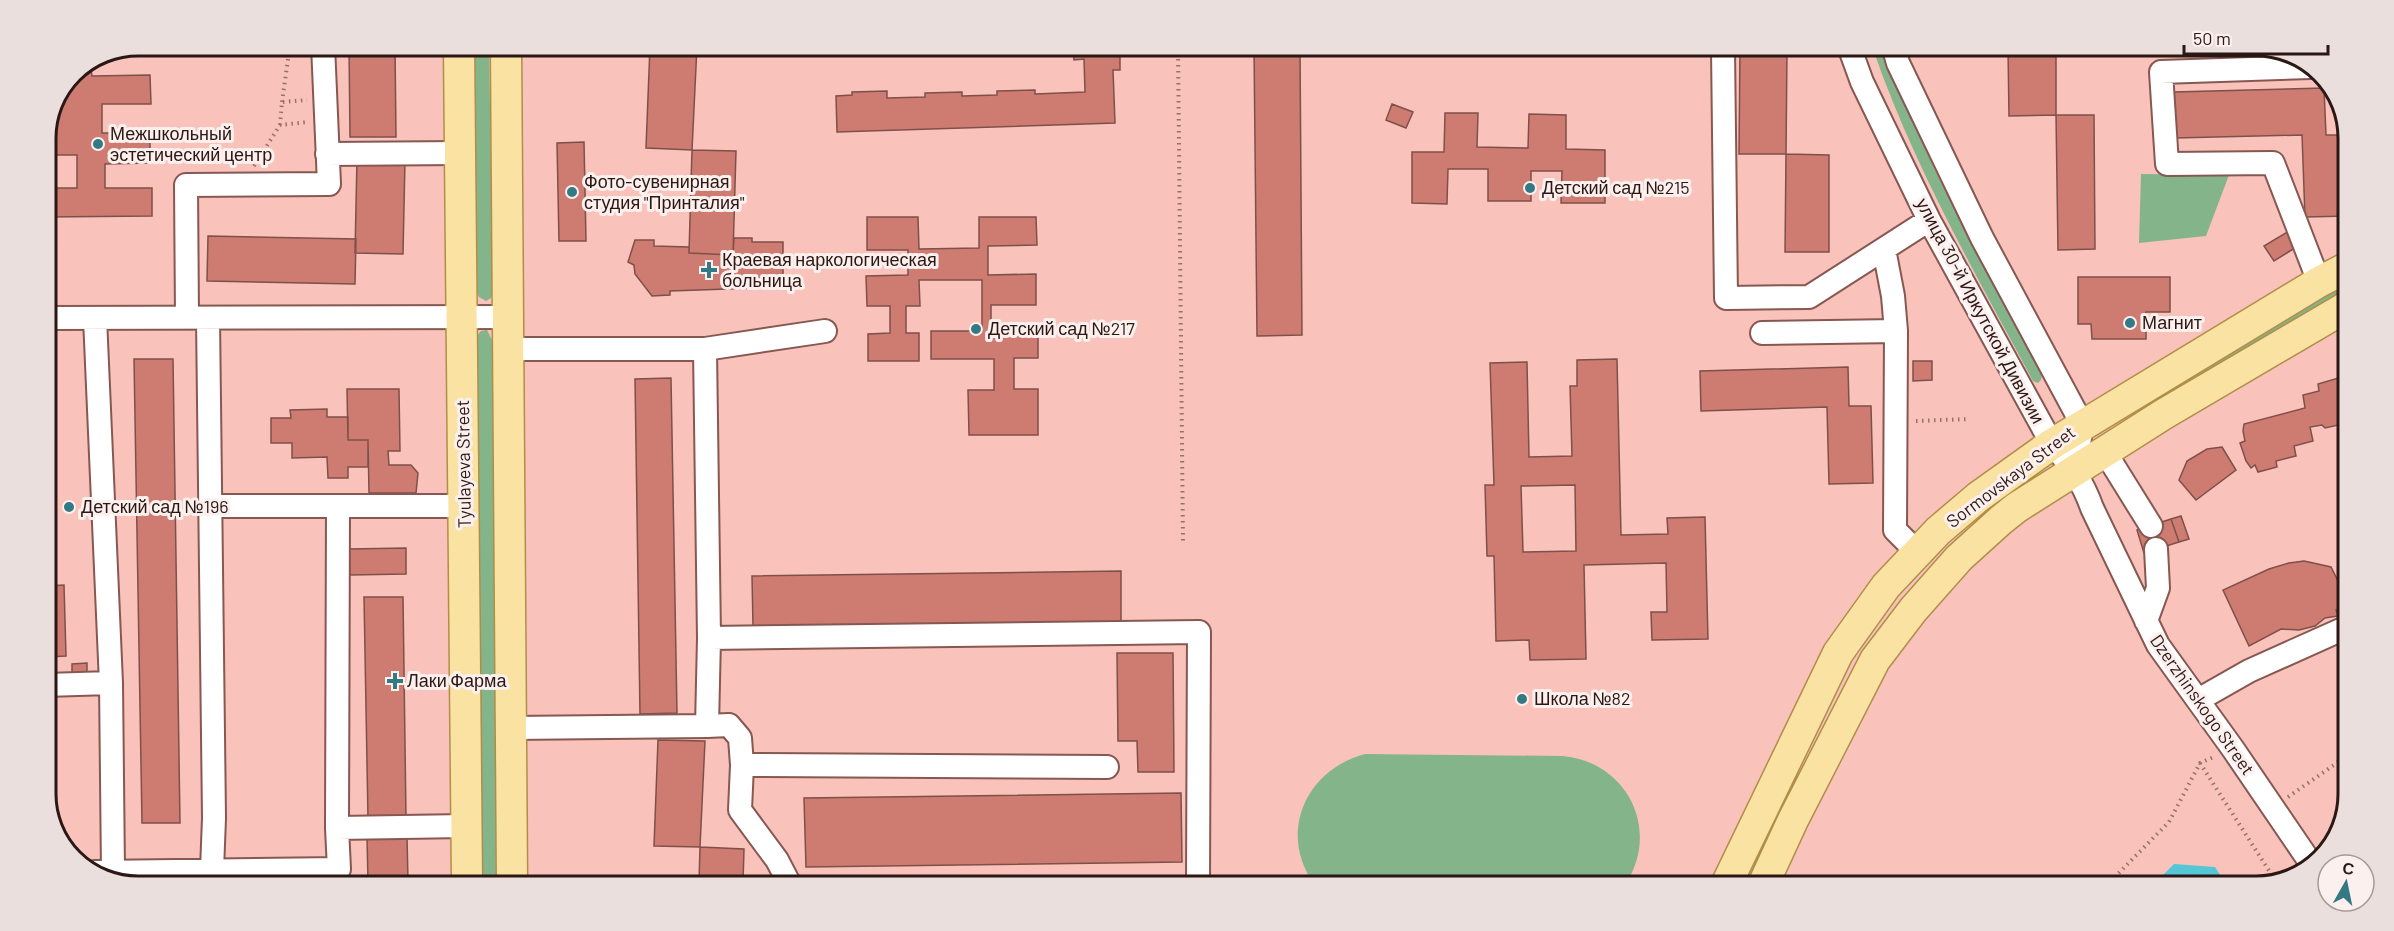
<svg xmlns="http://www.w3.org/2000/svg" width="2394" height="931" font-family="Barlow,sans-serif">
  <rect width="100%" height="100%" fill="#f9c3bb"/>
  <path fill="#84b48a" d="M472 46H489L493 289 491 298 486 301 479 297 475 289Z
    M1873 49H1884C1894 82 1908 112 1922 142 1958 222 2001 298 2042 375L2041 380 2038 383 2033 381C1975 273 1913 165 1873 49Z
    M2141 174 2229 175 2206 236 2139 243Z
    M2348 282V292L2163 401 2159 394Z
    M487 330 493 342 496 882H480L476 337 481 331Z
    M1365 754 1562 756C1626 761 1662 829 1625 885L1314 884C1277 832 1307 769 1365 754Z"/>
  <path fill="#54c6d6" d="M2174 864 2215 867 2227 886H2152Z"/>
  <path fill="#ce7c71" stroke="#7e504a" stroke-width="1.5" fill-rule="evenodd" d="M349 45 395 46 396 137H350Z
    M650 46H697L692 150 646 148Z
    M1073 47H1120V70H1113L1115 123 837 132 836 96 852 95V92L887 91V98L925 97V93L962 92V96L997 95V91L1035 90V94L1085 92 1084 59 1074 60Z
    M1254 48H1300L1302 335 1257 336Z
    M1740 49 1787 50 1786 154H1739Z
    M2008 49H2056V115L2009 116Z
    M80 69H91L92 76 150 75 151 104H102V133H150V163L105 164V188H152V216L45 217V188H77V155H45V132L72 72Z
    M2324 88 2326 135H2349L2348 216 2305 217 2302 135 2175 138 2174 92Z
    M1392 104 1413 112 1406 128 1386 120Z
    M1445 113H1478L1477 147 1528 148 1529 114 1566 115V149L1605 150V203H1561L1562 171H1531V201H1488V169H1448L1447 204 1412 203V152H1444Z
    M2056 115H2094L2095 249 2058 250Z
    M584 142 586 241H559L557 143Z
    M692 150 736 151 733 255 689 253Z
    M1786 154 1829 155V252H1785Z
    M357 159 405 160 403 254 355 253Z
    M867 217H918L919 249 979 248V217H1036L1037 245 988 246V275L1036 274V305H991V329H1038V358H1014V389H1038V435H969L968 390H994V359H931V331H982V280H919L920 306H906V333H919V361H868V334L890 333V306H867L866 276 908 275V250H867Z
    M2289 231 2298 246 2274 261 2264 246Z
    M208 236 356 239 355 284 207 281Z
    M734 238H752V242H783V287L670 291V295L652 296 635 274 634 265 628 262 635 240H654V246L689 247V253L733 255Z
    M2078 277H2170V312H2146V339H2092L2091 324H2078Z
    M134 359H173L180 823H142Z
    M1617 359 1621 535 1668 534 1667 518 1705 517 1708 639 1652 640 1651 612H1667L1666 563 1584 565 1586 659 1530 660 1529 640 1496 641 1494 556H1487L1485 485H1494L1490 363 1527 362 1529 457 1572 456 1570 386H1577V360ZM1575 485 1576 551 1523 552 1521 486Z
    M1913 361H1932V380L1913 381Z
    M1848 367 1849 406H1871L1873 483 1829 484 1827 407 1701 411 1700 371Z
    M2347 367V419L2342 420 2343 424 2325 428 2322 425 2310 427 2313 441 2294 446 2296 456 2276 461 2277 467 2258 472 2255 465 2251 468 2246 461 2240 443 2245 441 2243 431 2244 424 2305 408 2303 395 2319 391 2318 384 2342 377 2340 369Z
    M671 378 677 713 640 714 635 379Z
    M347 389H399L400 451H388L389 465H411L418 473 416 493H369L368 440H348Z
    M327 409V417H348V440H368V467H348V478H328L327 457 292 458V443H271V418H291L290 410Z
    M2222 447 2236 470 2196 500 2179 480 2187 461 2207 449Z
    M2181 516 2189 539 2179 542 2171 519Z
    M2171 519 2179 542 2144 553 2137 530Z
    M406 548V574L350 575 349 549Z
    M2304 561 2331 567 2342 589 2341 609 2336 610 2338 616 2325 618 2315 626 2299 630 2281 629 2249 646 2223 590 2269 569 2289 563Z
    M1121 571V622L753 626 752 576Z
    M64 585 66 656 45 657V586Z
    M364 597H403L406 818H368Z
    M1117 653H1173L1174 772H1138L1137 741H1118Z
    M87 663V673L72 674V664Z
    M658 740 705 741 700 847 654 846Z
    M1181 793 1182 862 806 867 804 798Z
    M407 836 408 882H368L367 837Z
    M700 847 744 849 743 882H699Z"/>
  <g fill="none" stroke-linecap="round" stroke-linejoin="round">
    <defs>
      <path id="minor" d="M1723 49 1726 298 1809 297 1929 220
        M1850 49 1862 82 1929 220 2052 444C2070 464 2083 482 2092 508L2158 645 2233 749 2312 865
        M1894 49 1898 63 1982 238 2082 424 2075 471
        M2311 67 2161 72 2167 164 2273 163 2319 282
        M327 154 461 153
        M1884 249 1893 296 1896 331 1895 530 1918 553
        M187 317 186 185 329 184 323 45
        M45 318 509 317
        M95 318 111 683 113 872
        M208 318 214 818 212 870
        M1762 333 1896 331
        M509 349H705L825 331
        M705 349 709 638 707 726 729 725 740 738 742 765 740 810 777 860 789 883
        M2105 452 2151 526
        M209 506H465
        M338 507 337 828 466 826
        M2146 621 2158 588 2156 549
        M709 638 1199 632 1198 884
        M45 685 111 683
        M2198 700 2249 671 2345 628
        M511 728 707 726
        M742 765 1107 767
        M95 872 339 869 337 828"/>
      <path id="major" d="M459 46 467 882
        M506 46 512 882
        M1726 885 1838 653 1886 586 1938 531 1978 497 2052 444 2319 282 2348 267
        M1763 885 1793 820 1875 660 1913 610 1959 558 2001 520 2016 508 2164 414 2348 306"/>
    </defs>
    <use href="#minor" stroke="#865851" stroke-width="26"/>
    <use href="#major" stroke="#b08e49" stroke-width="33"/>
    <path stroke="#96716c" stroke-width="4" stroke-dasharray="1.5 4.5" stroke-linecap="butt" d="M1178 47 1183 543
      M282 102 290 45
      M280 125 282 102 307 100
      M254 166 280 125 308 122
      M1916 421 1969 419
      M2200 763 2275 880
      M45 786H54L52 715
      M2288 797 2344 758
      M2106 886 2169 822 2200 763 2216 756"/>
    <use href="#minor" stroke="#fff" stroke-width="22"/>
    <use href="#major" stroke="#fae2a3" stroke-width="30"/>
  </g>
  <g fill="#337a84" stroke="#fbf0ee" stroke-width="2">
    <circle cx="98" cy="144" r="6"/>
    <circle cx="1530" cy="188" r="6"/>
    <circle cx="572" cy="192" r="6"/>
    <path d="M706 261h6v6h6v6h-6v6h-6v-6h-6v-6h6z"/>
    <circle cx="2130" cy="323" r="6"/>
    <circle cx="976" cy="329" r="6"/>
    <circle cx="69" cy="507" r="6"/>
    <path d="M392 672h6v6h6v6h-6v6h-6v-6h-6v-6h6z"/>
    <circle cx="1522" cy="699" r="6"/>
  </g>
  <g text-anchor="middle" stroke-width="6" stroke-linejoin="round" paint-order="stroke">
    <g font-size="18" fill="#2b1815" stroke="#fbf0ee" text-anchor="start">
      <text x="110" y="140">Межшкольный<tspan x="110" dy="21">эстетический центр</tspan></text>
      <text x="584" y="188">Фото-сувенирная<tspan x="584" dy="21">студия "Принталия"</tspan></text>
      <text x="1542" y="194">Детский сад №215</text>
      <text x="722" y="266">Краевая наркологическая<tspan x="722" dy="21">больница</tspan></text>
      <text x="2142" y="329">Магнит</text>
      <text x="988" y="335">Детский сад №217</text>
      <text x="81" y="513">Детский сад №196</text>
      <text x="407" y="687">Лаки Фарма</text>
      <text x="1534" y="705">Школа №82</text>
    </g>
    <g font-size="18" fill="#2b1815" stroke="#fbf0ee">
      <text transform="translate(1980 311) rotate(62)" y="6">улица 30-й Иркутской Дивизии</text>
      <text transform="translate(464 464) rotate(-91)" y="6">Tyulayeva Street</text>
      <text transform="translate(2011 477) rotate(-37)" y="6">Sormovskaya Street</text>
      <text transform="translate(2202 705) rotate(55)" y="6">Dzerzhinskogo Street</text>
    </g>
  </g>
  <path d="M0 0H2394V931H0ZM138 56H2256A82 82 0 0 1 2338 138V794A82 82 0 0 1 2256 876H138A82 82 0 0 1 56 794V138A82 82 0 0 1 138 56Z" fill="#eadfdd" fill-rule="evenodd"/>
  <path fill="none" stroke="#2b1815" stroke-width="3" d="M138 56H2256A82 82 0 0 1 2338 138V794A82 82 0 0 1 2256 876H138A82 82 0 0 1 56 794V138A82 82 0 0 1 138 56Z"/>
  <g transform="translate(2346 883) rotate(9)"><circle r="28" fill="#fbf0ee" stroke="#a89a97" stroke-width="1.5"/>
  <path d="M0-4.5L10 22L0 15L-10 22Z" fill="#337a84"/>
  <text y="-9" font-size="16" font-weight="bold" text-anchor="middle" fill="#2b1815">С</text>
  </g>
  <path d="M2184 45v9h144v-9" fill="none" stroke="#2b1815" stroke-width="3"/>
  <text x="2193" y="45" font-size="18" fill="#2b1815" stroke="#fbf0ee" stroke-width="4.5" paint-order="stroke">50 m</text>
</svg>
